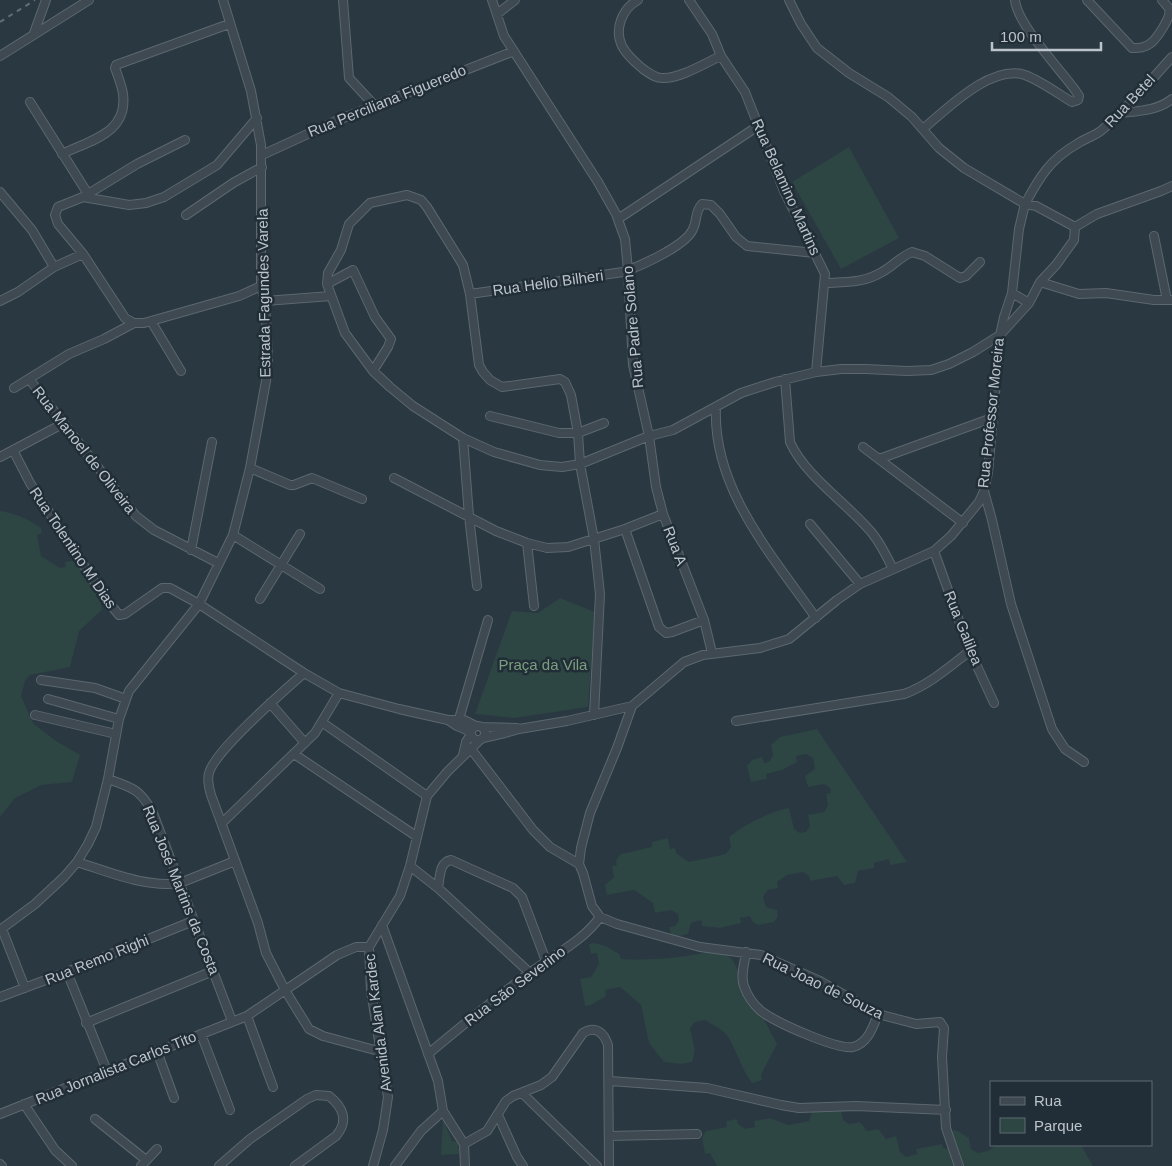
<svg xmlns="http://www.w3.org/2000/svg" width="1172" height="1166" font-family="Arial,sans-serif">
  <rect width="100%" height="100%" fill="#2a3842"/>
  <path fill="#2d4543" d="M849 147 899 238 841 269 792 182Z
    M0 511C16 513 28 519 41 528L42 533 37 535 41 556 60 568 66 567 65 562 81 559 99 594 102 610 79 631 70 667 30 675 25 681 21 696 33 723 56 741 80 755 72 782 41 785 15 798 0 817Z
    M560 598 595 612 588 707 514 718 475 714 512 611 538 613Z
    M817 729 907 862 890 865 889 859 874 863V868L858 871 855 883 844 885 837 876 810 881 809 876 803 872 787 875 777 882 778 888 768 890 763 897 766 907 777 910 778 916 774 922 758 925 752 921 750 916 740 918 741 923 720 928 702 926 701 920 691 923 688 934 672 938 669 927 675 926 679 920 678 914 671 910 655 913 653 903 634 890 607 895 605 885 614 877 612 866 617 865 616 860 621 854 652 847V842L668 838 670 849 675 848 676 853 689 862 726 854 731 847 729 837C745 824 769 812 789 808L794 829 800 833 806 832 810 826 808 815 824 812 828 805 826 794 831 793 830 788 824 784 808 787 805 776 815 769 813 758 806 754 796 756 797 762 782 770 766 774 767 779 751 782 747 766 752 760 762 757 764 763 769 762 773 755 771 745 780 737Z
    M594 943 606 946 619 954 621 959C654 961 686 957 719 950L732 959 777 1044 761 1075 762 1080 752 1083C740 1068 737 1048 725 1033 720 1028 711 1024 705 1020L695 1022 690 1028 695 1050 692 1062 681 1064 664 1062 649 1043 641 1005 620 987 605 990 606 996 591 1005 585 1006 580 979 591 977 599 964 597 953 591 954 589 944Z
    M813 1109H841L843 1120 849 1124 860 1122 867 1131 878 1129 886 1139 896 1136 900 1152 906 1157 917 1154 916 1149 942 1144 944 1149 949 1148 953 1141 951 1131 956 1130 969 1138 971 1149 978 1153 988 1151 996 1145H1081L1093 1166H717L710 1153 705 1154 702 1138 706 1131 727 1127 726 1121 737 1119 738 1124 745 1129 755 1127 754 1121 770 1118 788 1125 809 1121Z
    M443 1119 452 1141 458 1142 459 1154 441 1155Z"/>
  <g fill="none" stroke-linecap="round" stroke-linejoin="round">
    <defs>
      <path id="minor" d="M343 0 349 78 375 106
        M492 0 504 36 598 182 616 214 625 239 628 270 633 365 649 436 656 487 663 514 704 620 712 653
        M638 0C622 9 614 29 622 46 627 56 635 62 643 69 649 73 656 79 664 78 681 78 705 63 721 56
        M689 0 712 34 721 56 745 92 784 191 825 274 816 372
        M1087 0 1132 48C1139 48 1145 48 1151 43 1156 39 1172 17 1169 9 1168 6 1164 3 1162 0
        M497 14 515 0
        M34 33 46 0
        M0 56 89 0
        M30 102 88 194
        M1120 113C1138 111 1157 111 1172 99
        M923 129C947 109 991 64 1025 75 1041 81 1057 93 1072 102L1078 100 1079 96 1075 90C1060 69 1017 24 1015 0
        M62 154C91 140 128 133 123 94 122 86 118 76 115 68L116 65 229 24
        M262 155 338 120 514 51
        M0 192 32 230 54 267
        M83 197 129 205 146 203 164 197 217 165 257 118
        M186 215 233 183 262 167
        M618 219 758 126
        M1075 227 1036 206 1025 204C1039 178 1050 159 1077 144 1085 138 1096 136 1103 129 1128 108 1150 81 1172 57
        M1154 236 1167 300
        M1040 282 1079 294 1106 293 1154 300H1172
        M825 283C846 282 864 283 882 272 893 266 900 257 912 252L925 256 960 278 966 276 980 262
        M327 284 353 270 375 317 391 339 388 347 373 371
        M1012 293 1029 303
        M470 294 623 272C640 266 686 246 693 229 698 219 694 213 702 204L711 205 720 214 736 237 747 246 815 253
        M0 301 18 292 54 267 83 254
        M265 301 331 296
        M151 321 181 371
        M134 323 125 318 83 254 58 224 55 215 58 207 83 197 137 164 185 140
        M29 379 136 516 154 530 218 563
        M785 379 790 442C805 476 848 504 872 533 881 544 887 557 893 569
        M14 388 69 354 104 339 134 323H144L239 296 261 286
        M716 407C712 488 772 555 816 618
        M490 416 559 433H578L604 423
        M463 438 469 516 477 586
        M863 447 963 523
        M13 450 30 483 105 598 119 615 125 614 162 588H170L199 604 304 673 339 693 399 709 448 720H464L476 726
        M0 457 64 423
        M879 459 992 418
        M250 468 290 485H294L312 478 362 499
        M394 478 496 531 527 543 547 548 568 547 625 529 663 514
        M984 491 992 520 1011 604 1052 729 1065 749 1084 762
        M810 524 860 584
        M625 529 659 627 666 633 672 632 704 620
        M233 535 320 589
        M527 543 534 606
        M191 550 212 442
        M934 551 970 651 994 703
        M260 599 300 534
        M304 673C284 691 215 750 209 773 207 780 209 788 211 795L258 923 266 953 285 990 309 1029 323 1036 382 1052
        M41 680 95 688 126 699
        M48 699 119 719
        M270 703 305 743
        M632 706 617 748 590 813 581 848 579 864 583 873 592 906 600 917 617 924 700 947 761 955 820 981 878 1014 916 1024 940 1022 944 1028 942 1057 946 1128 959 1166
        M35 715 116 734
        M594 715 600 594 594 539 580 464 578 433 571 395 565 382 560 379 502 387 490 380 483 372 479 365 470 294 463 265 427 207 421 200 407 195 370 203 349 224 341 250 328 273 327 284 345 333 373 371 390 387 413 406 463 438 494 452 540 465 562 467 580 464 649 436 673 430 741 393 775 382 816 372 841 369H866L907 371 931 370 949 364 973 352 1000 335 1029 303 1040 282 1056 265 1074 240 1075 227 1097 214 1161 191 1172 186
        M459 719 488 620
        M448 720 457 726 471 732
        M736 721 904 694C929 685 949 667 970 651
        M323 723 427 796
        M471 733a7 7 0 1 1 14 0a7 7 0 1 1-14 0Z
        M481 727 517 728
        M483 738 505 733 519 729 567 721 632 706 684 662 703 655 760 648 789 639 837 600 860 584 934 551 951 536 979 502 984 491 988 473 1000 335 1004 317 1012 293 1019 229 1025 204 964 168 939 148 912 117 888 97 849 73 817 48 801 24 789 0
        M471 749 533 830 550 847 579 864
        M294 754 416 836
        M463 755 466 742 471 734
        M108 779C133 788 140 789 153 813L232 1021
        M222 823 315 733 339 693
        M77 862C110 872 145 888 180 883L235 861
        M410 866 438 888 530 973
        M438 888C440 878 439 862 451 860L513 888 522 897 546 961
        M382 925 438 1081 443 1111 464 1144 465 1166
        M2 929 25 988
        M0 930 35 904 64 877 77 862 88 844 96 827 108 779 119 719 129 691 199 604 233 535 250 468 266 381 268 359 267 336 265 301 261 286V145L251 91 223 0
        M746 952C745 962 740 976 744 986 747 995 754 1005 761 1011 775 1022 837 1050 853 1047 868 1043 873 1027 878 1014
        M67 972 107 1071
        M0 997 67 972 193 921
        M247 1016 273 1087
        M86 1023 213 971
        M201 1034 230 1110
        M157 1051 174 1098
        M428 1054C462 1026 495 998 531 972 554 955 583 941 600 917
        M610 1081 707 1088 781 1105 799 1108 856 1106 946 1110
        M522 1093 597 1166
        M24 1104 55 1150 72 1166
        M0 1114 247 1016 337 955 356 947H369
        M498 1115 517 1157 523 1166
        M95 1119 146 1160
        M609 1136 697 1134
        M464 1144 487 1131 506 1101 513 1096 541 1085 552 1077 583 1033C596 1025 604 1033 608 1045L609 1166
        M0 1164 2 1166
        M141 1166 157 1149
        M219 1166 250 1139 307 1099 316 1095 329 1096C343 1107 349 1121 336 1136L295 1166
        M373 1166 383 1130 388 1097 371 991 369 947 400 896 410 866 427 796 448 771 480 740
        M395 1166 421 1131 443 1111"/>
    </defs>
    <use href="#minor" stroke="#5c676f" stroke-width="10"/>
    <use href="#minor" stroke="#3e4951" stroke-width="8"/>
    <path stroke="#606e78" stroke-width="2" stroke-dasharray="5 5" stroke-linecap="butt" d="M0 22 35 0"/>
  </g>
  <g text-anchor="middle" stroke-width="5" stroke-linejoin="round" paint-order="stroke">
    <g font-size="15" fill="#bbc4cb" stroke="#222e37">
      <text transform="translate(387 101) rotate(-22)" y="5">Rua Perciliana Figueredo</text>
      <text transform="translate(1130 101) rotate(-47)" y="5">Rua Betel</text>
      <text transform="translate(786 187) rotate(66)" y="5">Rua Belamino Martins</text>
      <text transform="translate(548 283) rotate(-8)" y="5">Rua Helio Bilheri</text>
      <text transform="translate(264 293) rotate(-91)" y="5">Estrada Fagundes Varela</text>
      <text transform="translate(633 327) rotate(-95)" y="5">Rua Padre Solano</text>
      <text transform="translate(991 413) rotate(-84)" y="5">Rua Professor Moreira</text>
      <text transform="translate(84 450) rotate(52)" y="5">Rua Manoel de Oliveira</text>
      <text transform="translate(675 546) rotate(69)" y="5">Rua A</text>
      <text transform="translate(73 548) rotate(56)" y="5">Rua Tolentino M Dias</text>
      <text transform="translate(963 628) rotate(68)" y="5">Rua Galilea</text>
      <text transform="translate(181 890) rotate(68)" y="5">Rua José Martins da Costa</text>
      <text transform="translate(97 960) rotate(-22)" y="5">Rua Remo Righi</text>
      <text transform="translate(515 986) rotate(-37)" y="5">Rua São Severino</text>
      <text transform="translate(823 986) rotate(26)" y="5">Rua Joao de Souza</text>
      <text transform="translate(378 1023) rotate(-97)" y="5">Avenida Alan Kardec</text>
      <text transform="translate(116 1068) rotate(-22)" y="5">Rua Jornalista Carlos Tito</text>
    </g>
    <g font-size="15" fill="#7b9f7e" stroke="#222e37">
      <text x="543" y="670">Praça da Vila</text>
    </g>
  </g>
  <rect x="990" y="1081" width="162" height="65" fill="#222e37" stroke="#5f6a72"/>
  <rect x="1000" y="1097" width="25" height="8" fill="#3e4951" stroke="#5f6a72"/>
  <text x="1034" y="1106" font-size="15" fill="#bbc4cb">Rua</text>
  <rect x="1000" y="1118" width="25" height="15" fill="#2d4543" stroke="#5f6a72"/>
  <text x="1034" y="1131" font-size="15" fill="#bbc4cb">Parque</text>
  <path d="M992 42v8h109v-8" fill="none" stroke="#bbc4cb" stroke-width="2.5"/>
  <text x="1000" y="42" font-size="15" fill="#bbc4cb" stroke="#222e37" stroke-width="4" paint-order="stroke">100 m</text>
</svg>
